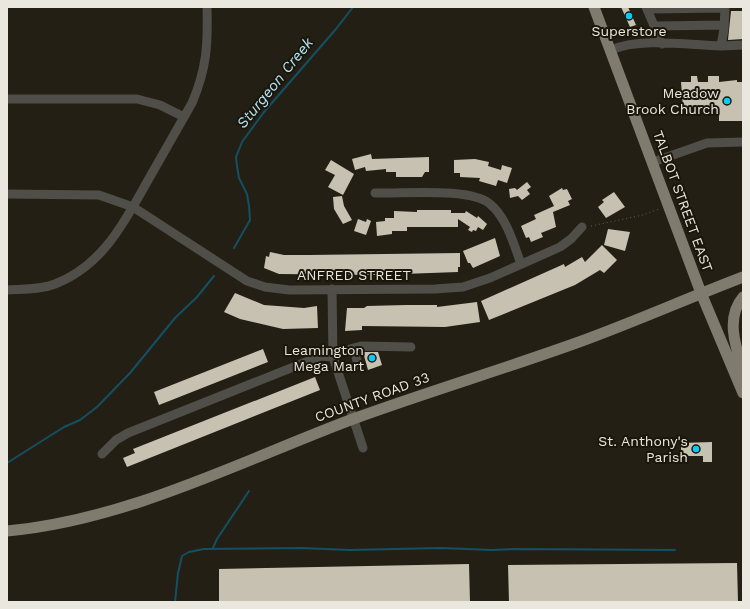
<svg xmlns="http://www.w3.org/2000/svg" width="750" height="609" font-family="'Work Sans',sans-serif">
  <rect width="100%" height="100%" fill="#241f14"/>
  <g fill="none" stroke-linecap="round" stroke-linejoin="round">
    <path stroke="#135063" stroke-width="2" d="M234 248 250 220 249 206 247 194 239 178 237 166 236 157 242 142 264 112 336 29 353 7
      M7 463 64 427 80 420 97 407 130 373 175 318 197 297 214 276
      M213 548 217 539 249 491
      M175 602 178 573 182 556 189 552 204 549 301 548 350 550 441 548 492 550 514 549 675 550"/>
  </g>
  <path fill="#c7c1b2" d="M621 7H628L636 25 630 27Z
    M731 11H743V39L728 40Z
    M691 76H697L698 82H708V76H719V82L737 80V82H743V121H719V113H712V107H683L681 82H691Z
    M371 154 372 159 429 157V172H425L422 177H396V172H386V169L366 171 365 167 355 170 352 159Z
    M475 159 489 162 488 166 501 170 502 165 512 168 507 183 498 180 496 186 479 181 480 178 460 177V173H454V160Z
    M331 160 354 174 343 195 328 187 335 175 325 170Z
    M527 182 531 187 527 190 530 194 522 200 518 196 510 198 509 189 515 188 517 190Z
    M562 188 563 190 567 189 572 199 568 201 570 205 553 212 556 227 541 233 543 237 531 242 529 237 526 238 521 226 536 219 534 215 554 206 549 196Z
    M614 192 625 207 606 218 598 207 604 202 602 200Z
    M342 196 344 206 352 220 343 224 334 209 333 197Z
    M417 210H451V213H465L466 211 477 218 478 216 487 224 483 230 478 227 476 231 473 230 472 232 468 230 470 227 458 219V227H407V231H392V234L377 236 376 222 385 221V218H394V211L417 212Z
    M358 219 366 222 367 219 371 221 366 235 354 231Z
    M608 229 630 232 625 251 604 245Z
    M495 238 500 256 473 268 470 263H468L463 251Z
    M602 245 617 260 604 273 600 270 575 285 489 320 481 301 564 264 565 267 582 257 585 262Z
    M270 252 284 255H309L460 253V267H458V272L375 275 279 274 264 268 266 256 269 257Z
    M235 293 264 305 304 308 317 306 318 328 283 329 240 319 224 312Z
    M477 302 480 322 445 327 362 326V330L345 331 347 308H364L367 306 406 305H437V307Z
    M263 349 268 362 159 405 154 392Z
    M363 352H378L382 365 368 370Z
    M315 377 320 390 127 467 123 458 135 453 133 449Z
    M712 442V462H703V456H681V443Z
    M737 563 738 602H509L508 565Z
    M469 564 470 602H219V569Z"/>
  <g fill="none" stroke-linecap="round" stroke-linejoin="round">
    <path stroke="#635f55" stroke-width="1" stroke-dasharray="1 3" stroke-linecap="butt" d="M591 226 643 215 659 209"/>
    <path stroke="#504e48" stroke-width="9" d="M646 7 662 44
      M648 9 725 8
      M655 26 724 25
      M721 46 743 45
      M611 50C640 37 688 45 721 46L724 29 725 7
      M7 99H137L160 105 184 117
      M653 162 707 143 743 142
      M375 193C402 194 471 187 490 204 507 218 514 245 521 264
      M7 194 99 195 133 207 247 281 265 287 289 290 435 289 463 287 490 278 560 247 571 239 582 227
      M332 289 333 357 363 448
      M7 290C23 289 40 290 55 284 102 266 124 223 147 182 162 156 177 129 192 103 207 68 208 44 207 7
      M354 348 358 365
      M350 349 361 346 411 347
      M102 454 116 440 128 433 321 356 333 357"/>
    <path stroke="#7f7b6f" stroke-width="11" d="M594 7 701 293 743 393
      M743 297C725 318 736 348 743 370
      M7 531C128 520 241 461 353 419 427 392 504 369 579 342 634 322 688 298 743 277"/>
  </g>
  <g fill="#0bcafa" stroke="#1a160b" stroke-width="1.5">
    <circle cx="629" cy="16" r="4"/>
    <circle cx="727" cy="101" r="4"/>
    <circle cx="372" cy="358" r="4"/>
    <circle cx="696" cy="449" r="4"/>
  </g>
  <g text-anchor="middle" stroke-width="4" stroke-linejoin="round" paint-order="stroke">
    <g font-size="14" fill="#eae7df" stroke="#1a160b" text-anchor="end">
      <text x="629" y="36" text-anchor="middle">Superstore</text>
      <text x="719" y="98">Meadow<tspan x="719" dy="16">Brook Church</tspan></text>
      <text x="364" y="355">Leamington<tspan x="364" dy="16">Mega Mart</tspan></text>
      <text x="688" y="446">St. Anthony's<tspan x="688" dy="16">Parish</tspan></text>
    </g>
    <g font-size="14" fill="#eae7df" stroke="#1a160b">
      <text transform="translate(683 201) rotate(70)" y="5">TALBOT STREET EAST</text>
      <text x="354" y="280">ANFRED STREET</text>
      <text transform="translate(372 397) rotate(-20)" y="5">COUNTY ROAD 33</text>
    </g>
    <g font-size="15" font-style="italic" fill="#b2e4f6" stroke="#1a160b">
      <text transform="translate(275 83) rotate(-51)" y="5">Sturgeon Creek</text>
    </g>
  </g>
  <rect width="750" height="609" fill="none" stroke="#eae7df" stroke-width="16"/>
</svg>
